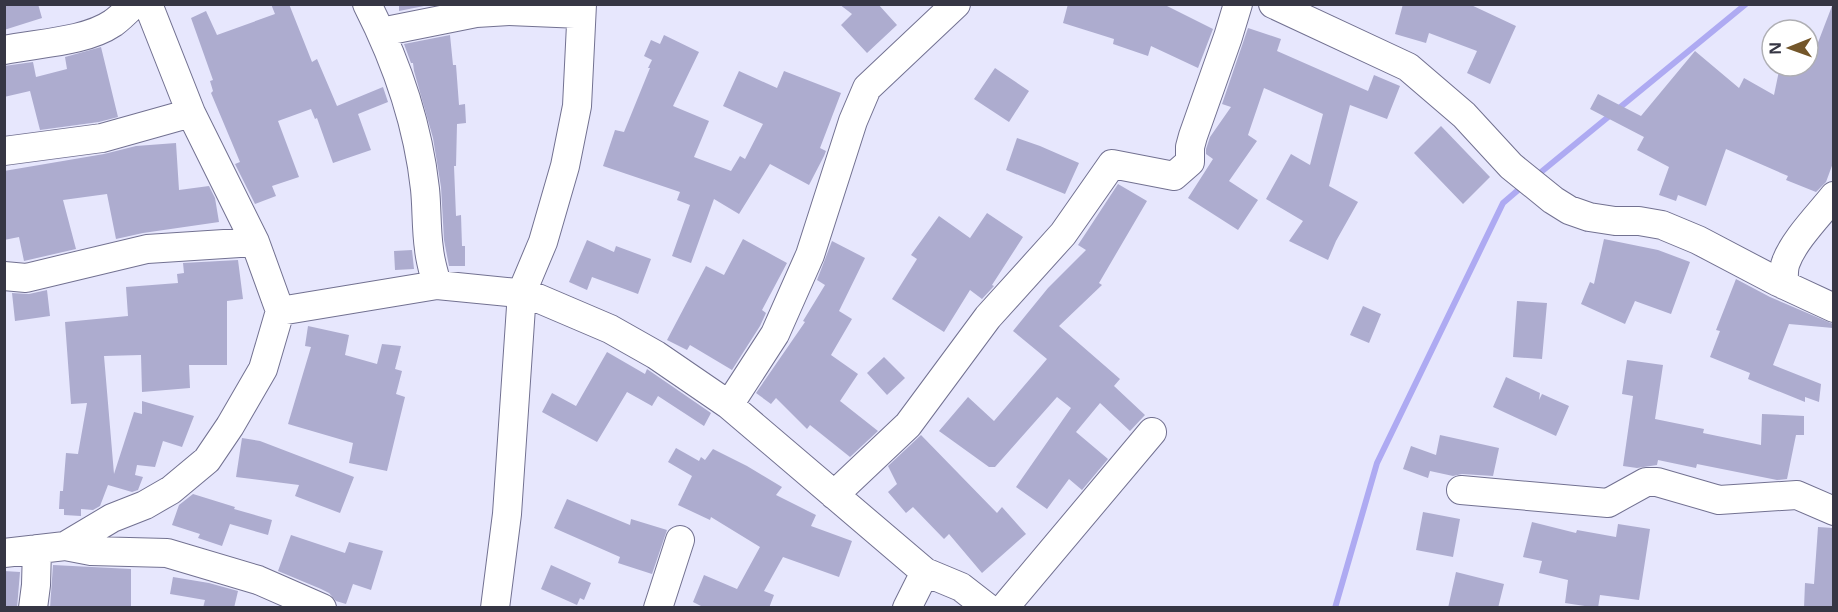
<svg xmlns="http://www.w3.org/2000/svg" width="1838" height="612" font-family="'Open Sans',sans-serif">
  <rect width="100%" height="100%" fill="#e7e7fd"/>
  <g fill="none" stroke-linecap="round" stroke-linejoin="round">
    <path stroke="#aeaaf2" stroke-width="6" d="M1535 177 1746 4
      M1335 608 1377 463 1503 203 1524 185"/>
  </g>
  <path fill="#adaccf" d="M4 4H38L42 18 4 30Z
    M271 4H289L312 62 317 59 337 106 383 87 388 102 358 114 371 150 333 163 317 118 315 119 311 109 278 121 299 177 272 186 276 196 255 204 235 164 240 162 211 93 213 91 210 81 213 80 191 18 206 11 217 35 275 14Z
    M399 4H434L399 11Z
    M839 4H878L897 25 867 53 841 25 852 14Z
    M1068 4H1163L1213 29 1198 68 1151 46 1148 56 1113 44 1114 39 1063 23Z
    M1403 4H1469L1516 26 1490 84 1467 73 1477 51 1429 33 1426 43 1395 34Z
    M1832 6 1833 163 1826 182 1816 192 1786 180 1788 176 1726 149 1706 206 1678 195 1676 201 1659 195 1669 167 1637 150 1644 137 1590 109 1598 94 1641 116 1695 51 1739 88 1744 78 1774 95 1780 66H1809Z
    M1248 28 1281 39 1277 51 1368 91 1374 75 1400 86 1387 119 1350 105 1329 186 1358 202 1336 241 1328 260 1289 241 1303 221 1266 199 1291 154 1310 165 1323 114 1264 88 1248 135 1257 141 1229 181 1258 200 1238 230 1188 198 1213 159 1206 154V149L1210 137 1231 107 1222 104Z
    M450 35 453 65H456L459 105 465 104 466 123 457 124 456 166H454L456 216 461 215 462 246H465V266H449L444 240 441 187 433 138 414 71 413 63H411L404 44Z
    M664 35 699 52 673 106 709 121 694 157 731 171 740 156 745 159 763 124 723 106 739 71 777 88 784 71 841 93 820 148 826 151 824 156 809 185 770 164 739 214 714 199 691 263 672 256 690 205 677 200 680 192 603 166 615 130 624 132 650 68H648L652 60 644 56 651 40 660 44Z
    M101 47 118 117 99 122 40 130 30 91 4 97V66L33 62 36 77 67 69 65 57Z
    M995 68 1029 91 1009 122 974 99Z
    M1441 126 1490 177 1463 204 1414 153Z
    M1017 138 1040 146 1079 163 1065 194 1006 170Z
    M176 143 179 190 209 186 215 198 219 222 143 233 116 239 107 194 63 200 76 249 24 261 19 237 4 240V171L104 154 136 146Z
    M1118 184 1147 201 1099 283 1102 285 1059 326 1120 379 1114 386 1145 415 1130 431 1100 403 1076 432 1108 459 1082 490 1069 479 1047 509 1016 487 1071 408 1057 397 995 467H989L939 431 968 397 994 421 1047 359 1013 331 1048 288 1086 250 1078 245Z
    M987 213 1023 237 992 285 994 286 982 299 970 290 944 332 892 299 917 259 911 255 939 216 970 238Z
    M743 239 787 263 762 310 766 313 760 326 732 370 690 345 687 350 667 340 706 266 724 275Z
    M1604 239 1658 250 1690 262 1671 314 1635 301 1625 324 1581 304 1590 282 1594 284Z
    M587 240 614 252 616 246 651 259 638 294 592 277 587 290 569 282Z
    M832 241 865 258 839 311 852 319 831 355 858 374 840 401 878 431 850 457 810 425 807 429 776 398 771 404 756 393 805 322 803 321 825 285 817 280Z
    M412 250 414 269 395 270 394 251Z
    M238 260 243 299 227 301V365H189L190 388 142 392 141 355 104 356 114 474 134 412 142 414V401L194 416 182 447 163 441 155 467 137 465 135 475 143 477 138 490 132 492 108 485 100 506 93 510 81 509V516L64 515V509H59L60 491H63L66 453 78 454 87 403 71 404 65 322 128 316 126 287 178 283 177 274 184 273 183 263Z
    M1736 279 1770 297 1833 324V328L1789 324 1773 365 1821 384 1819 402 1805 397V402L1748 379 1750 373 1710 357 1720 331 1716 330Z
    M47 290 50 316 15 321 12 293 29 294Z
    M1517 301 1547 303 1542 359 1513 357Z
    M1363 306 1381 314 1369 343 1350 335Z
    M308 326 349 335 345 355 377 364 382 344 401 346 395 369 402 371 396 394 405 397 387 471 349 463 353 443 288 424 311 347 305 346Z
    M607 352 645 374 647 369 711 413 704 426 658 396 652 406 627 392 597 442 542 412 552 393 576 406Z
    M884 357 905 378 887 395 867 373Z
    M1627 360 1663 365 1655 419 1704 429 1703 433 1761 445 1762 414 1804 416V435H1796L1787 479 1777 480 1697 464 1696 468 1658 460 1657 465 1637 468 1623 466 1633 396 1622 394Z
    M1506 377 1540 393 1539 400 1542 394 1569 406 1556 436 1493 407Z
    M921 435 997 513 1002 507 1026 534 982 573 949 534 944 539 913 507 906 513 888 492 897 484 888 466Z
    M1440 435 1499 448 1493 476 1462 474 1453 476 1430 471 1428 478 1403 469 1411 446 1436 455Z
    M242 438 260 441 354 477 340 513 295 496 299 485 236 477Z
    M676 448 699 461 701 457 705 460 713 449 747 466 782 487 776 495 816 515 811 526 852 541 839 577 783 557 764 591 774 595 769 608H705L693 602 704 575 737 589 760 547 711 517 710 520 678 505 692 476 668 462Z
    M193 494 235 507 234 509 272 520 268 535 230 524 222 546 198 538 200 534 172 525 179 505Z
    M567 499 630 525 631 519 667 530 652 574 618 563 620 557 554 528Z
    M1423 512 1460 519 1453 557 1416 550Z
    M1532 522 1576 533 1577 530 1616 537 1618 524 1650 529 1639 600 1600 595 1598 608 1565 603 1568 580 1539 573 1542 561 1523 557Z
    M1818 527 1833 528V608H1804L1805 583 1814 584Z
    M291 535 345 553 349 542 383 551 371 590 353 584 346 604 336 601 329 593 321 589 278 571Z
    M53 565 131 569V608H50Z
    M551 565 591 583 584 600 580 598 577 605 541 589Z
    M4 571 20 572 17 608H4Z
    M1456 572 1504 584 1498 608H1448Z
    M173 577 209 583 238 591 234 608H203L205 600 170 594Z"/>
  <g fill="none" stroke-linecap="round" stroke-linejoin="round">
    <defs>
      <path id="minor" d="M367 4C396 61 418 125 425 189 427 208 426 229 429 249 430 261 434 273 437 285
        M1273 4 1408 67 1464 115 1511 166 1553 200 1569 210 1589 217 1615 221H1639L1662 225 1698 240 1778 282 1834 308
        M381 32 476 13 509 11 581 14
        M4 50C38 43 85 42 113 23 120 18 127 11 134 4
        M4 151 102 138 191 113
        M4 276 26 278 147 249 255 242
        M1784 285C1784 277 1783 269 1786 262 1794 240 1819 215 1834 196
        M280 311 437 285 528 294 610 329 656 355 729 405 925 572 961 587 988 608
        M729 405 775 334 810 255 853 121 867 88 956 4
        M1461 490 1608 503 1646 482H1657L1719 500 1797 495 1834 511
        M834 495 908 425 988 317 1063 234 1112 164 1174 176 1190 162V147L1193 136 1228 37 1238 4
        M65 546 112 518 145 505 171 490 207 460 230 426 263 369 280 311 255 242 191 113 148 4
        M4 553 65 546 91 551 167 553 258 580 322 608
        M33 608 36 585 37 549
        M495 608 507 514 522 292 543 242 565 166 577 106 582 4
        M658 608 680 540
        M907 608 925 572
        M1004 608 1152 432"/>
    </defs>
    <use href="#minor" stroke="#727191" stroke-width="30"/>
    <use href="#minor" stroke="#fff" stroke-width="28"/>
  </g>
  <rect width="1838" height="612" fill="none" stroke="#363644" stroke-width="12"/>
  <g transform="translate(1790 48) rotate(269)"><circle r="28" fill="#ffffff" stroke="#afafb4" stroke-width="1.5"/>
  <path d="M0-4.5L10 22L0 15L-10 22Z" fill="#73562a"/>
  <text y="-9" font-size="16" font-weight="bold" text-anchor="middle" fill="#363644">N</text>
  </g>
</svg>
